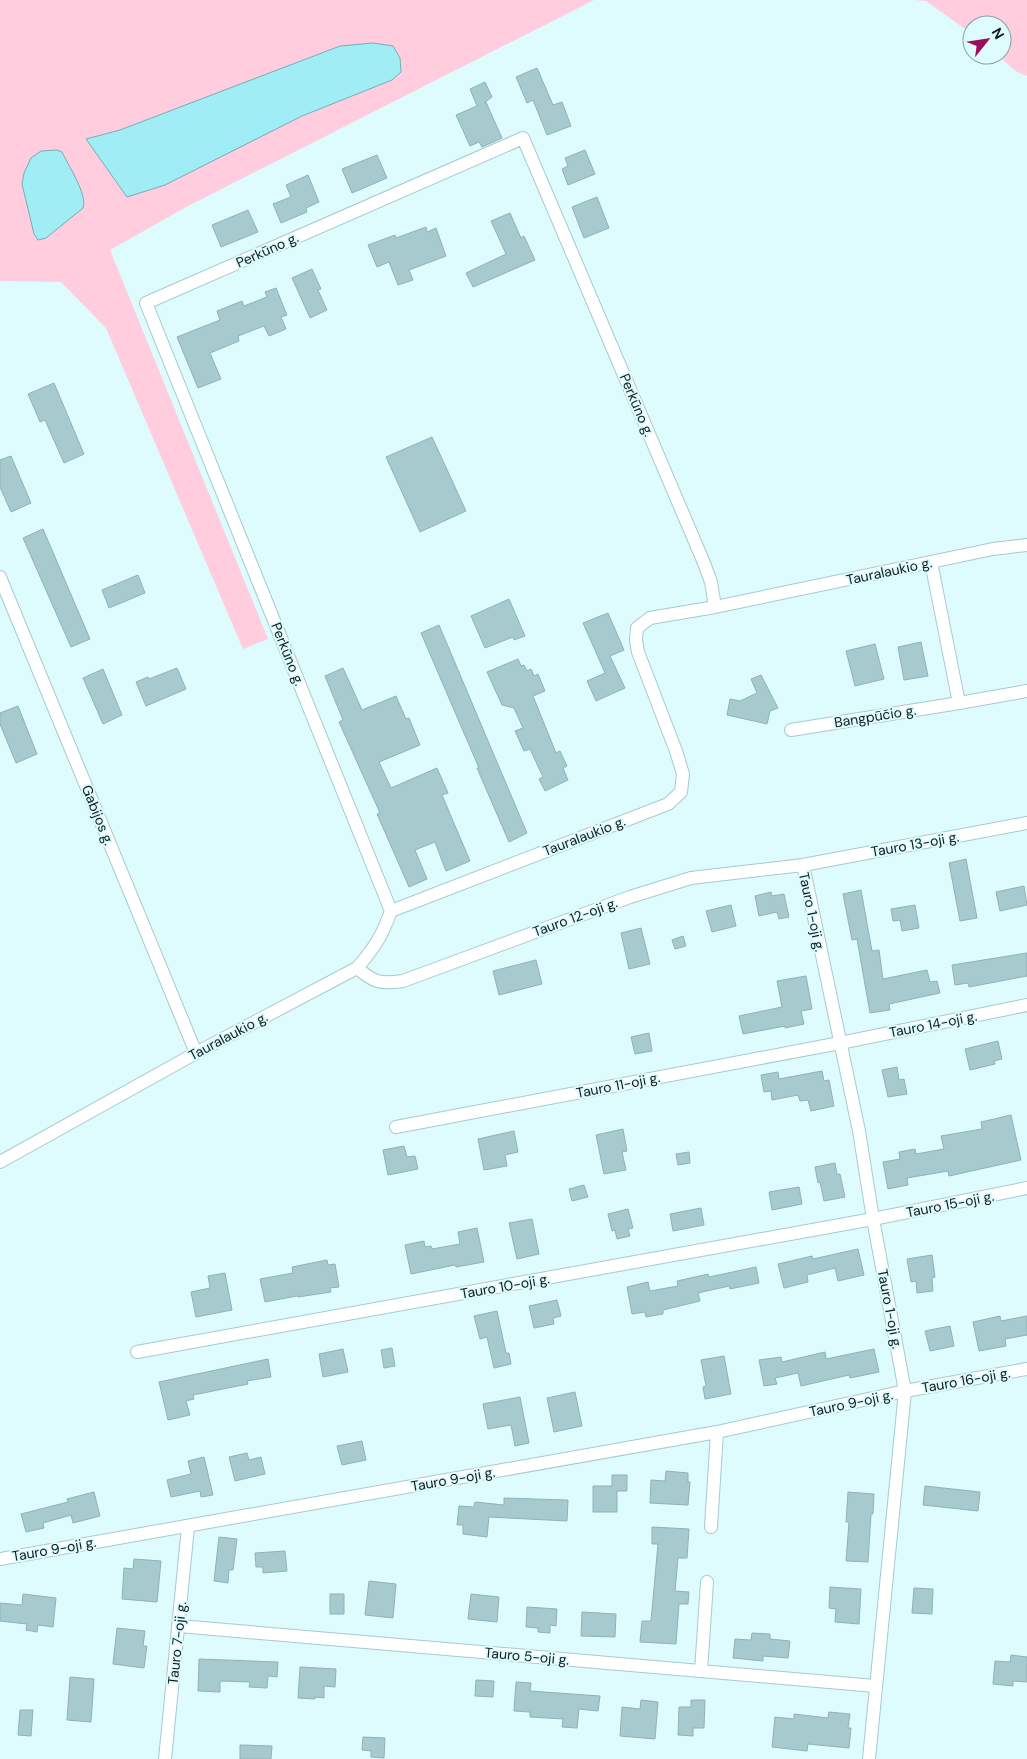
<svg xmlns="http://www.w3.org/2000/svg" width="1027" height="1759" font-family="'DM Sans',sans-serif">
  <rect width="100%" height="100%" fill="#defbfe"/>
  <path fill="#ffcddd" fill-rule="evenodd" d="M0 0H594L190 205 110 250 268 639 243 649 106 328 61 282 0 281ZM392 80 302 116 127 197 86 139 120 130Z
    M914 0H1027V76L1017 72 997 55H1002V25H972V34L926 1Z"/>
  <path fill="#a0edf5" stroke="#74aeb4" d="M373 43 393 46 400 58 401 72 392 80 302 116 165 185 127 197 86 139 120 130 340 46Z
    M57 150 62 152C68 165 88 195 83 208L46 238 38 240 34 234 22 184 24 173 31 158 41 151Z"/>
  <path fill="#a7cace" stroke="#8fb2b6" d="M537 68 553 105 562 102 571 126 547 135 533 100 527 103 516 77Z
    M485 82 492 97 484 103 486 102 502 138 482 147 479 142 470 146 456 115 477 106 470 89Z
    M585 150 595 174 568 185 562 169 568 166 565 158Z
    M377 155 387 178 352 193 342 169Z
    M308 175 319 202 306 208 307 212 281 223 273 204 291 197 286 185Z
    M597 197 609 228 584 238 572 207Z
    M248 210 258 232 221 247 212 225Z
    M510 213 521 238 524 236 535 260 473 287 466 273 506 254 491 221Z
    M426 227 427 232 436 228 446 256 409 270 413 280 398 285 389 262 377 267 368 245 395 235 396 238Z
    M312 269 321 289 318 290 327 310 310 318 292 278Z
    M276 288 287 315 281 317 286 329 269 336 264 326 238 336 239 341 210 353 221 379 198 388 177 337 220 320 217 311 242 301 244 306 267 297 265 292Z
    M54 383 84 454 64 463 45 420 40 422 28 394Z
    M432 437 466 511 420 532 386 457Z
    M11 456 31 503 11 512 0 487V460Z
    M43 529 90 639 71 647 23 538Z
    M138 575 145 593 109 608 102 590Z
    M509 599 525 636 514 640 513 637 485 648 471 616Z
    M608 613 624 650 610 656 625 688 596 701 587 681 605 673 583 623Z
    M439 625 527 833 509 842 477 768H479L421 633Z
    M921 642 928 676 904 680 898 647Z
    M875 644 884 679 855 686 846 651Z
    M518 659 521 666 524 665 527 671 531 669 534 676 538 674 545 691 533 696 556 753 560 751 567 766 563 768 568 780 545 791 539 779 543 777 530 749 524 751 515 731 523 728 514 708 502 705 487 672Z
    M177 668 186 689 146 706 136 682 148 677 149 679Z
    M343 668 362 710 396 696 406 719 409 718 420 745 379 762 391 788 437 768 448 793 442 795 470 861 446 871 435 842 415 850 427 879 409 887 377 814 380 813 339 722 343 720 325 676Z
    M103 669 122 715 103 724 83 678Z
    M761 675 778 708 770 711 767 724 727 715 730 699 740 701 757 693 751 679Z
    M18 706 37 754 16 763 0 724V713Z
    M966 859 977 918 960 921 949 863Z
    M1024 886 1027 905 1000 911 996 892Z
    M861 890 872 951 879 950 883 979 927 970 930 982 937 981 940 993 889 1004 890 1010 870 1013 857 939 852 940 843 894Z
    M771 892 772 896 784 894 789 917 779 919 777 912 759 916 755 896Z
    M731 905 736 926 712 932 706 911Z
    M915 905 919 928 902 931 900 920 893 921 891 909Z
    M641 928 650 964 629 969 621 933Z
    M683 936 686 946 675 949 672 940Z
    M1027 953V976L969 987 968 983 955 985 952 965Z
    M536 960 542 984 499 995 493 971Z
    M806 976 812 1009 801 1011 804 1024 785 1028V1026L743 1034 739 1016 782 1007 777 981Z
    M649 1033 652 1051 635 1054 631 1037Z
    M998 1041 1002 1059 994 1061 995 1064 970 1070 965 1049Z
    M897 1067 899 1080 904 1079 907 1094 888 1097 882 1070Z
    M822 1071 824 1081 829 1080 834 1106 811 1111 808 1100 800 1101 798 1095 772 1100 771 1091 764 1092 761 1075 778 1072 779 1079Z
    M1011 1115 1021 1160 949 1176 948 1171 907 1178 908 1185 888 1189 883 1162 900 1159 899 1152 915 1149 916 1154 944 1149 941 1136 982 1129 981 1122Z
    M623 1129 627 1151 622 1152 626 1170 604 1174 596 1135Z
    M514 1131 518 1152 505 1155 507 1166 484 1170 478 1139Z
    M404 1146 407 1157 415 1156 418 1169 388 1175 383 1150Z
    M689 1152 690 1163 678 1165 676 1154Z
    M835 1163 837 1174H840L845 1197 824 1201 820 1182 818 1183 815 1167Z
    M584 1185 588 1197 572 1201 569 1189Z
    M799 1187 802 1204 772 1210 769 1192Z
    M701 1208 704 1225 673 1231 670 1214Z
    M628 1209 633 1228 628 1229 630 1236 617 1239 615 1230 612 1231 608 1214Z
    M532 1219 539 1254 517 1259 509 1223Z
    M477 1228 484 1262 456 1267 455 1265 411 1274 405 1245 424 1241 425 1247 431 1246 432 1249 460 1244 458 1232Z
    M858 1249 864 1275 838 1281 835 1268 807 1275 808 1282 784 1288 778 1264 812 1256 813 1259Z
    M932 1255 935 1277 932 1278 933 1291 917 1293 916 1281 911 1282 907 1259Z
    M327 1260 328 1265 335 1264 339 1287 330 1288 331 1292 298 1297 297 1296 265 1302 260 1279 293 1273 292 1267Z
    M756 1267 759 1283 730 1289 729 1286 698 1293 700 1301 663 1310V1314L646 1317 645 1312 632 1314 627 1287 648 1282 650 1291 678 1286 677 1281 708 1274 709 1277Z
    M225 1273 232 1310 196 1317 191 1292 210 1288 208 1276Z
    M557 1300 561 1316 553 1318 554 1324 534 1328 529 1306Z
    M497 1311 506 1353H509L511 1364 494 1368 487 1337 480 1339 474 1316Z
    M1000 1316 1001 1321 1027 1316V1335L1005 1339 1006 1346 979 1351 973 1322Z
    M950 1326 954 1346 930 1351 925 1331Z
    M392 1348 395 1366 384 1368 381 1350Z
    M343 1349 348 1372 323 1377 319 1354Z
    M874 1349 879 1372 850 1378 849 1375 801 1386 798 1373 775 1378 777 1384 764 1386 759 1360 781 1357 782 1362 825 1352 826 1359Z
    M724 1356 731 1394 705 1399 703 1387 706 1386 701 1360Z
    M268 1359 271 1377 247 1381 248 1384 193 1395 194 1399 186 1401 190 1415 168 1420 159 1382Z
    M575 1392 582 1426 554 1432 547 1398Z
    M520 1397 529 1443 515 1446 511 1425 488 1429 483 1404Z
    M362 1441 366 1460 342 1465 337 1446Z
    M247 1453 249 1460 261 1457 265 1474 235 1481 229 1457Z
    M204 1457 213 1495 201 1497 200 1491 171 1497 167 1480 191 1474 188 1461Z
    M666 1471 688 1473V1482H690L688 1505 650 1503 651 1480 665 1481Z
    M612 1475H627V1491H617V1512H593V1486H612Z
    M925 1486 980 1492 978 1511 923 1505Z
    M94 1492 100 1516 73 1523 71 1515 43 1523 44 1528 26 1532 21 1514 68 1502 67 1499Z
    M848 1492 874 1494 873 1514H871L868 1562 846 1561 849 1522H846Z
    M504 1498 568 1500 567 1521 489 1517 487 1537 463 1534V1525H457L459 1506 474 1507 475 1502 504 1505Z
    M652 1527 689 1529 687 1558H678L675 1591 689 1592 688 1604H679L676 1644 640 1642 642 1621H651L658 1544H652Z
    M219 1537 237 1539 233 1570H229L228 1583 214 1581Z
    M285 1551 287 1571 263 1573V1567H256L255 1553Z
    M134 1559 161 1561 157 1602 122 1599 124 1568 133 1569Z
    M369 1581 396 1584 393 1618 365 1615Z
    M830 1587 861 1589 859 1624 835 1622 836 1609 829 1608Z
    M914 1588 933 1589 932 1614 912 1613Z
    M23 1594 56 1598 53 1627 38 1625 37 1632 26 1630 27 1624 0 1621V1603L22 1605Z
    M330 1594H344V1614H330Z
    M471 1594 499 1597 497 1622 468 1619Z
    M527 1607 557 1609 556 1626 550 1625V1633L538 1632V1628L526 1627Z
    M582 1612 616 1614 615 1637 581 1636Z
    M117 1628 145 1631 143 1646H147L144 1668 113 1664Z
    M752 1633 770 1634V1639L790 1641 788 1658 763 1656V1661L733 1658 735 1639 751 1640Z
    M1011 1655 1027 1657V1682L1013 1681V1686L993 1684 995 1661 1010 1662Z
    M199 1659 278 1662 277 1677 268 1676 267 1688 249 1687 250 1682 220 1681V1692L198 1691Z
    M300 1667 336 1669 335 1687 324 1686V1698L315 1697V1699L298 1698Z
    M70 1677 94 1679 91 1722 67 1720Z
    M476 1680 494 1681 493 1697 475 1696Z
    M516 1682 531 1683 530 1691 600 1696 598 1711 579 1709 577 1728 562 1727 563 1719 530 1717V1712L514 1711Z
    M641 1700 658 1702 655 1739 620 1736 622 1707 640 1709Z
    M691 1700H705L704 1728H693V1736L678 1735 679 1707H691Z
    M20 1710H33L31 1736 18 1735Z
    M829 1712 850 1714 848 1728H851L849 1748 808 1744 807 1751 772 1747 775 1717 794 1719V1714L828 1718Z
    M363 1737 385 1738 384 1758 371 1757V1751L362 1750Z
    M240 1745 272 1746 271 1759H240Z"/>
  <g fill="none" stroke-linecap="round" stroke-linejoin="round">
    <defs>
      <path id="street" d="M931 562 959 703 1027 691
        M0 577 196 1053
        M791 730 959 703
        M803 865 859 1131 873 1219 905 1391 869 1759
        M391 911 146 303 523 138 704 563 711 582 715 607
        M357 968C375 983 380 984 403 981L630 897 691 878 803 865 1027 823
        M396 1127 840 1043 1027 1005
        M0 1162 196 1053 357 968C375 947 382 936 391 911L668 804 681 792 683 774 676 751 638 652 636 640 637 628 650 618 715 607 993 549 1027 545
        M137 1352 873 1219 1027 1188
        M711 1527 717 1432
        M0 1559 717 1432 905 1391 1027 1369
        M179 1626 875 1686
        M701 1671 707 1582
        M165 1759 188 1527"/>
    </defs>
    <use href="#street" stroke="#a7cace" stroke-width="14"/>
    <use href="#street" stroke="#fff" stroke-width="12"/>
  </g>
  <g text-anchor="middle" stroke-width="4" stroke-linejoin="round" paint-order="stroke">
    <g font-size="14" fill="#0e1b1d" stroke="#defbfe">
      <text transform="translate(267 250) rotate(-24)" y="5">Perkūno g.</text>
      <text transform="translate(637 405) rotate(67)" y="5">Perkūno g.</text>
      <text transform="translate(889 571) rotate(-12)" y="5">Tauralaukio g.</text>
      <text transform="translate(288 654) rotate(68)" y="5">Perkūno g.</text>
      <text transform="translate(875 716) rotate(-9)" y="5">Bangpūčio g.</text>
      <text transform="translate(98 815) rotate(68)" y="5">Gabijos g.</text>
      <text transform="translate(584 836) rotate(-21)" y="5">Tauralaukio g.</text>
      <text transform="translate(915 844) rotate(-10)" y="5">Tauro 13-oji g.</text>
      <text transform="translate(812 912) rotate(78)" y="5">Tauro 1-oji g.</text>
      <text transform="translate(575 917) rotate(-20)" y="5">Tauro 12-oji g.</text>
      <text transform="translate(933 1024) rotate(-11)" y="5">Tauro 14-oji g.</text>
      <text transform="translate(228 1036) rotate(-28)" y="5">Tauralaukio g.</text>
      <text transform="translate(618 1085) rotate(-11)" y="5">Tauro 11-oji g.</text>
      <text transform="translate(950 1204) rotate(-11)" y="5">Tauro 15-oji g.</text>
      <text transform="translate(505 1286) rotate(-10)" y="5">Tauro 10-oji g.</text>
      <text transform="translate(890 1309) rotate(79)" y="5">Tauro 1-oji g.</text>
      <text transform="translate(966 1380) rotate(-10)" y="5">Tauro 16-oji g.</text>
      <text transform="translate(851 1403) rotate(-12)" y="5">Tauro 9-oji g.</text>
      <text transform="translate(453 1479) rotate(-10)" y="5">Tauro 9-oji g.</text>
      <text transform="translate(54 1549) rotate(-10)" y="5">Tauro 9-oji g.</text>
      <text transform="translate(177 1643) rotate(-84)" y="5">Tauro 7-oji g.</text>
      <text transform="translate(527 1656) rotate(5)" y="5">Tauro 5-oji g.</text>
    </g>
  </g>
  <g transform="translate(987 40) rotate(60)"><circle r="24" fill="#defbfe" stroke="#8ba1a4"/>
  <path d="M0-4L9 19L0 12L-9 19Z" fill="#9e0d59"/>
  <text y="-8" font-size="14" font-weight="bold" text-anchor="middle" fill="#0e1b1d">N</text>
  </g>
</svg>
